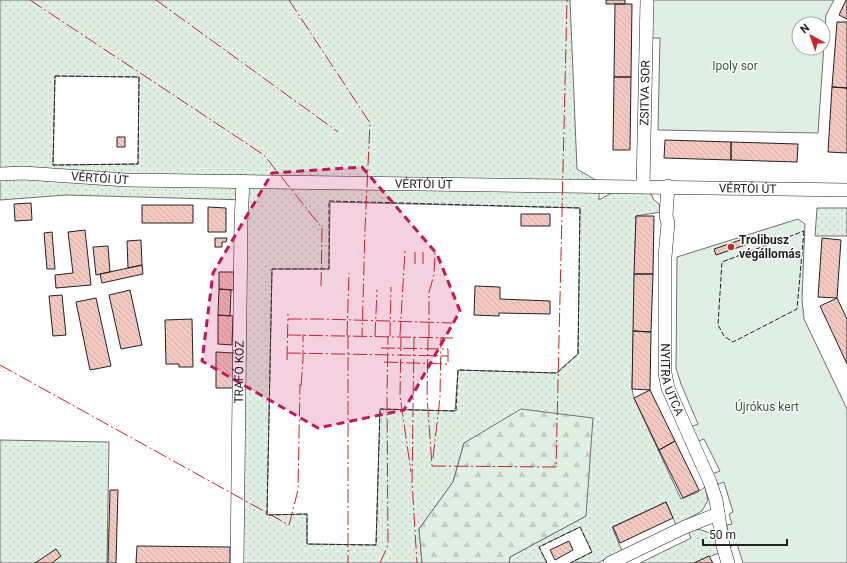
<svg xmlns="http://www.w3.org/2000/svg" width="847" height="563" font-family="Roboto,sans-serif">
  <defs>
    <pattern id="grass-dots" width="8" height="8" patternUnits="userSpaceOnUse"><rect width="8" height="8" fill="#e0efe3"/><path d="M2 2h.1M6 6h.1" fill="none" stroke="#c0cdc2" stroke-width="1.8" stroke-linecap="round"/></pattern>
    <pattern id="forest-firs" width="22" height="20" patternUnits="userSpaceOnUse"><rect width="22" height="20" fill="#e0efe3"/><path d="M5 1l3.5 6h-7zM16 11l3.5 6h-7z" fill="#c0cdc2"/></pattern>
    <pattern id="building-back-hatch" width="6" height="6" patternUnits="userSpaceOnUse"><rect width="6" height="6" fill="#f3c9c0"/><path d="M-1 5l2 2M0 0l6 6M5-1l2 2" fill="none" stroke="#d0aca5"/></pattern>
  </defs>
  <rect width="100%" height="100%" fill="#fff"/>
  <path fill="url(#grass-dots)" stroke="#6f6f6f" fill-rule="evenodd" d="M0 0H570L577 169 599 182V200L615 191 648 193 652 195 653 199 659 204 661 212 636 216 632 389 634 398 681 499 698 492 705 487 708 500 702 511 676 525 666 502 612 527 622 551 597 563 572 562 592 552 580 527 539 547 547 563H509L510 557 586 516 464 443 453 482 419 529 422 563H243L246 200 66 195 0 200ZM55 76 139 77 138 164 53 165ZM330 202 580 208 578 354 556 373 458 370 455 411 380 409 376 545 307 544V514L267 515 272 269H329Z
    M817 208H847V236H815Z
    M0 440 109 442 107 563H0Z
    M696 529C712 532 717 536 719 553L694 563H640L691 538 688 531Z"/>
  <path fill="url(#forest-firs)" stroke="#6f6f6f" d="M521 409 593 418 586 516 510 557 509 563H422L419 529 453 482 464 443Z"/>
  <path fill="#e0efe3" stroke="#6f6f6f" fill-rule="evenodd" d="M652 0H834L826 15 818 133 658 130 660 38H651ZM799 24H823V48H799Z
    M798 219 805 224 802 299 804 319 847 409V563H743L737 544 729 547 727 541V525L732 524 729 514 733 512 724 482 716 485 712 474 720 471 704 439 696 442 690 427 698 424 681 384 676 368 677 257Z"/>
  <path fill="url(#building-back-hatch)" stroke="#222" d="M606 0H625V4H606Z
    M846 0H847V19L839 15Z
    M615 4H632L631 77H614Z
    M837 22H847V88L832 87Z
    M614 77H631L630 150H613Z
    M832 87 847 88V153L828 152Z
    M117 137H125V147H117Z
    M665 140 731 142V160L664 158Z
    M731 142 798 144 797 162 731 160Z
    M31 203 32 220 15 221 14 204Z
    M142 205H193V223H142Z
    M208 207 226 208V232H208Z
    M521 214H550V226H521Z
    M636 216H654L653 274H634Z
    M85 230 91 285 56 288 55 275 73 273 68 232Z
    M52 232 55 269H47L44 233Z
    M215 238H227L226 242H222V247H215Z
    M746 238 748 244 716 255 714 249Z
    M822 238 841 240 837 298 818 297Z
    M141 240 142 265 128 268 127 241Z
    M108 246 110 272 96 275 93 247Z
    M142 265 143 274 102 283 100 274Z
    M219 272H234V290L219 289Z
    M634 274H653L651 332 633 331Z
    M475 286 500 287V299L550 301V314L499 313V316L474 315Z
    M219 289 231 290 230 316 218 315Z
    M130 290 142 345 121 349 109 295Z
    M62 295 66 335 53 336 49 296Z
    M96 298 111 366 90 370 76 302Z
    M837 298 847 319V364L820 306Z
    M218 315 233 316 232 345 218 344Z
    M192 319 193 367H179V364H166L165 320Z
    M633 331 651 332 650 390 632 389Z
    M216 352 233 353V388H216Z
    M650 390 675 441 659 450 634 398Z
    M675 441 699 490 683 498 659 450Z
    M110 490H118L116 563H108Z
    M666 502 673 518 620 543 613 527Z
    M569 541 573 550 555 560 550 550Z
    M137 546 230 547V563H136Z
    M56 549 61 556 52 563H35Z
    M709 556 713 563H694Z"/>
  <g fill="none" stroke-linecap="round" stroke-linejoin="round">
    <defs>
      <g id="minor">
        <path id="s1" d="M0 174 24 173 126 180 847 190"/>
        <path id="s2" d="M643 186 647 0"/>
        <path id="s3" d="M668 186 666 216 668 223 665 257V373L668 388 710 482 716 500 723 546 728 563"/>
        <path id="s4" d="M237 563 241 222 243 181"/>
        <path d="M610 563 685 527 718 514"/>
      </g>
    </defs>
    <use href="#minor" stroke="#222" stroke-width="14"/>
    <use href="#minor" stroke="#fff" stroke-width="13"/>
    <path stroke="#222" stroke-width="1" stroke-dasharray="5 2" stroke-linecap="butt" d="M55 76 139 77 138 164 53 165Z
      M329 201 580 208 578 354 557 373 458 370 456 411 380 409 376 545 307 544V514L267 515 272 269H329Z
      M804 231 797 309 733 342 724 336 718 325 722 262Z
      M547 563 539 547 580 527 592 552 570 563"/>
    <path stroke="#c62828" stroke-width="1" stroke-dasharray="14 3 2 3" stroke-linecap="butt" d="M30 0 264 155 322 228 321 288
      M156 0 338 132
      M289 0 370 123 365 229 362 336
      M415 264V252
      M423 264V252
      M288 319H321L452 323
      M287 335 453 338
      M347 335 349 273
      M348 335V563
      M375 336 377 290
      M390 336 391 287
      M400 336 405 250
      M401 337 400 396 411 472
      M414 337 412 482 417 563
      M428 337 427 397 432 466
      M429 337V292L434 275 435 252
      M381 348 448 349V364L381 362
      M287 353 448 356
      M287 360 288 314
      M0 365 289 525 298 490 300 384
      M301 386 303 360V334
      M433 458 440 397 441 337
      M432 466 556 467 567 0
      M380 563 388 545 387 396 388 336"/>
  </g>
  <path fill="#c2185b" fill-opacity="0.2" stroke="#c2185b" stroke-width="3" stroke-dasharray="8 5" stroke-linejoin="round" d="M362 167 437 254 460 311 404 410 318 428 202 361 213 273 272 173Z"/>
  <circle fill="#c62828" stroke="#fff" stroke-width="1.5" cx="731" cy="247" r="4"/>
  <g text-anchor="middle" stroke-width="3" stroke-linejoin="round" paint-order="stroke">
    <g font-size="12" fill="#2f5e38" stroke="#fff">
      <text x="735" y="70">Ipoly sor</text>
      <text x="767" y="411">Újrókus kert</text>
    </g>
    <g font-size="12" fill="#222" stroke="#fff">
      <text dy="4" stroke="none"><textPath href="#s2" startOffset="93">ZSITVA SOR</textPath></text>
      <text dy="4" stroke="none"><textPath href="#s1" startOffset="100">VÉRTÓI ÚT</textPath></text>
      <text dy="4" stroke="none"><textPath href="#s1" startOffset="424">VÉRTÓI ÚT</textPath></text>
      <text dy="4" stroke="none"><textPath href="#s1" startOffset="748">VÉRTÓI ÚT</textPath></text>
      <text dy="4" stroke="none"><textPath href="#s4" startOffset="191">TRAFÓ KÖZ</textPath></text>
      <text dy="4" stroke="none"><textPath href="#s3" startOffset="195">NYITRA UTCA</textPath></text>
    </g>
    <g font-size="12" font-weight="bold" fill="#222" stroke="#fff" text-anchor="start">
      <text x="739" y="244">Trolibusz<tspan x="739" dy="14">végállomás</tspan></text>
    </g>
  </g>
  <g transform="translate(811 36) rotate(320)"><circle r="19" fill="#ffffff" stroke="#a7a7a7"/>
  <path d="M0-3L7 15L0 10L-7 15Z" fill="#c62828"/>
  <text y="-6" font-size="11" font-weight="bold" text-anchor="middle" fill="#222222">N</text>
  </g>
  <path d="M703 539v6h84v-6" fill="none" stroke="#222222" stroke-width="2"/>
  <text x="709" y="539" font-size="12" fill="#222222" stroke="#ffffff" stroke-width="3" paint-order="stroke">50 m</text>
</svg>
